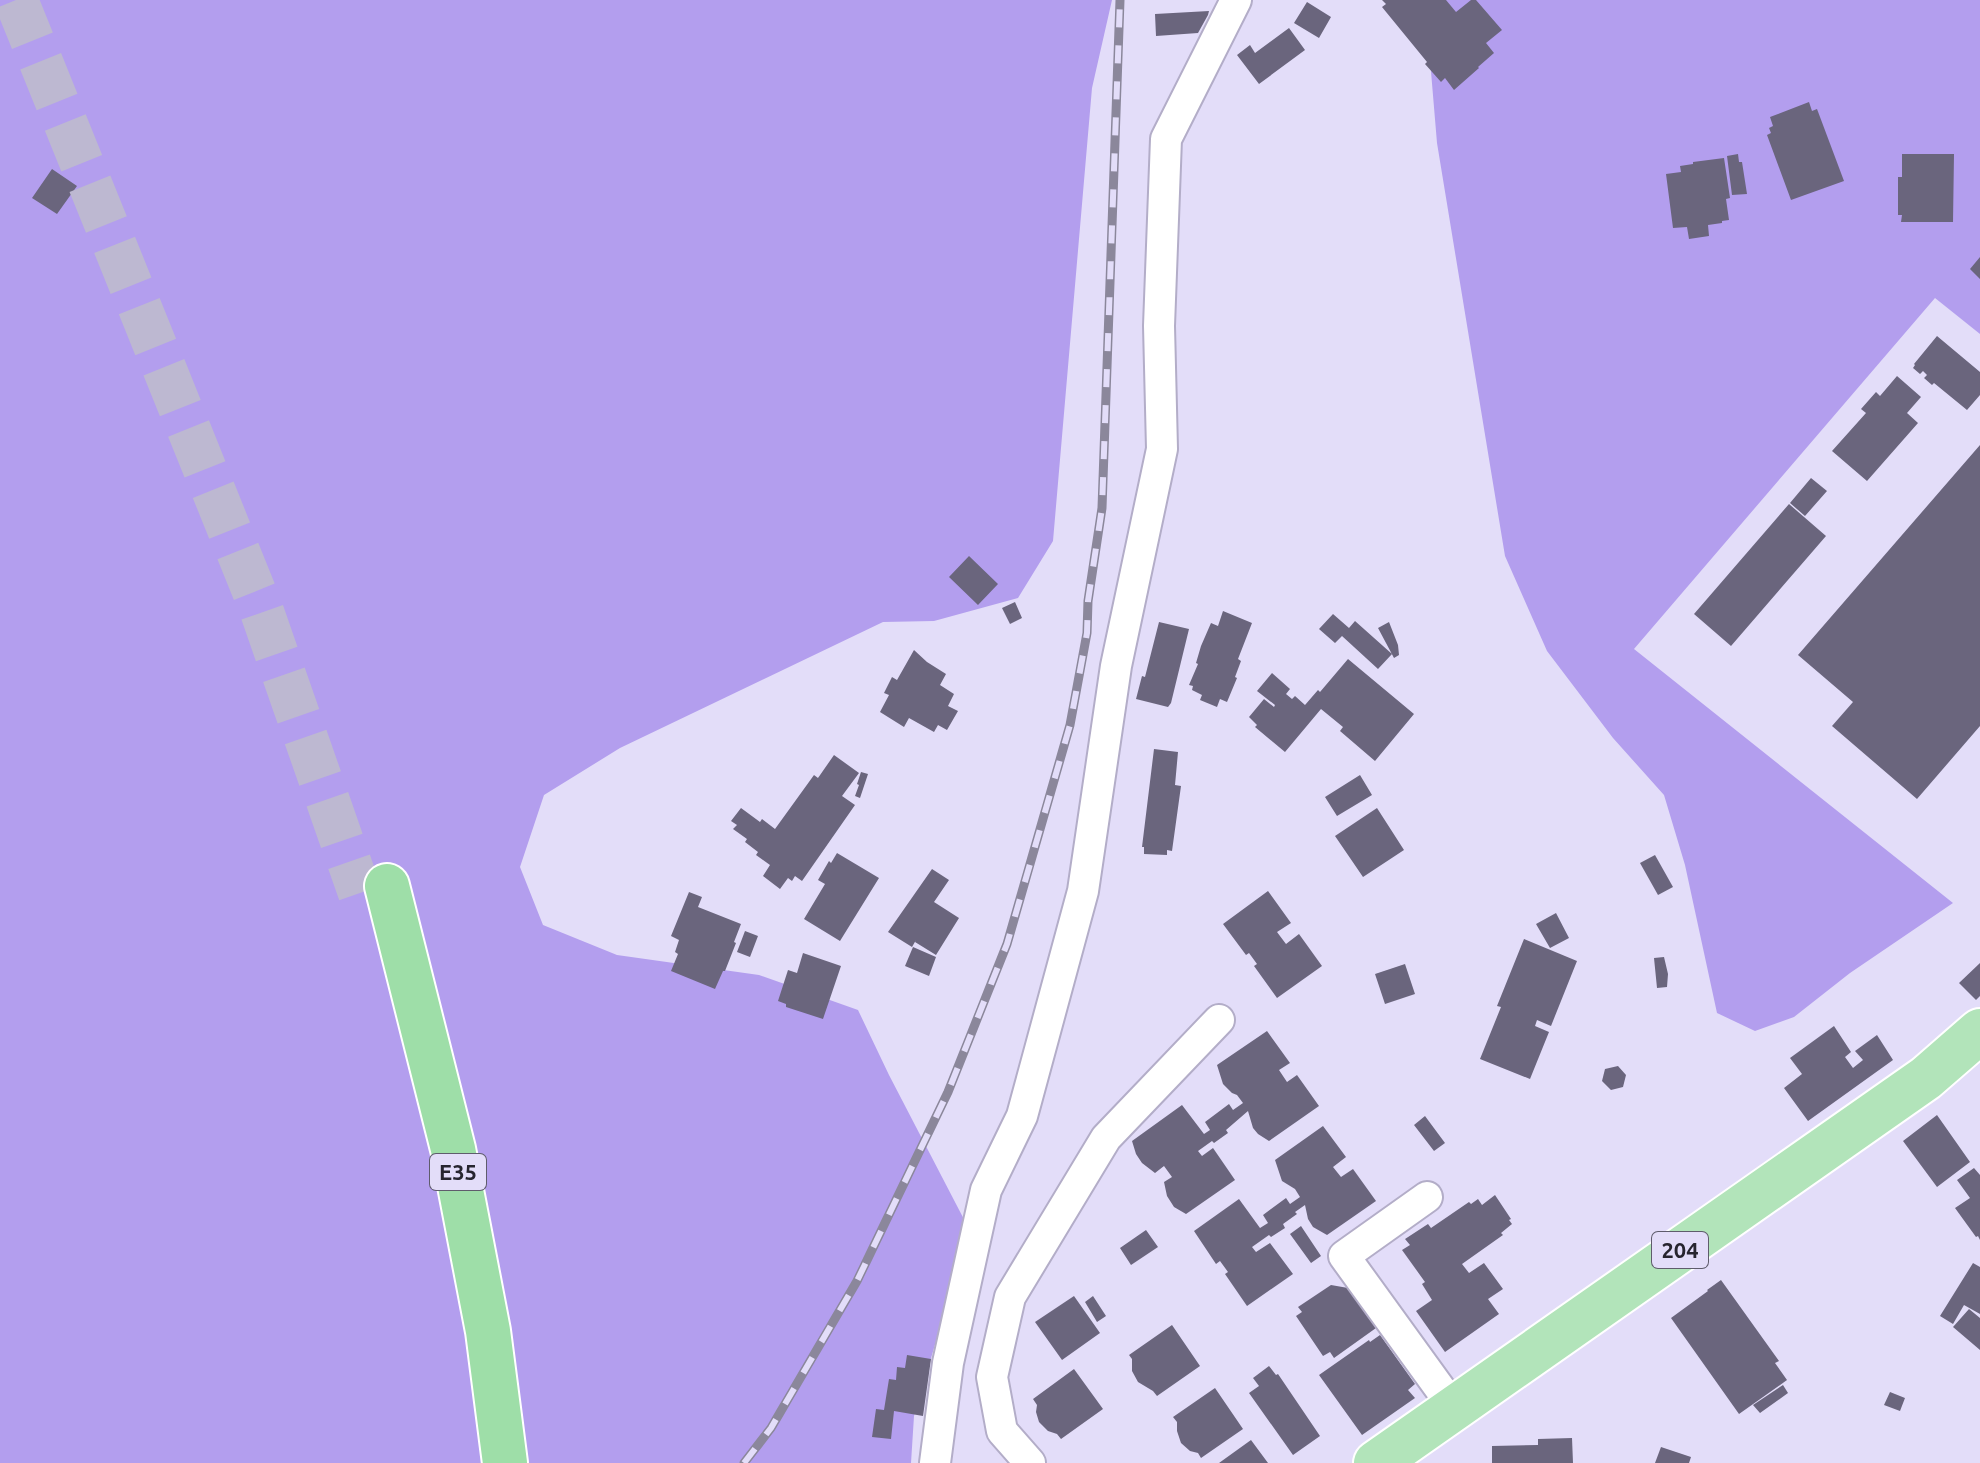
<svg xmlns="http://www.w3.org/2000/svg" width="1980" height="1463" font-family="Ubuntu,sans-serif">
  <rect width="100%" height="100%" fill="#e3ddf9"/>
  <path fill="#b39eee" d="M0 0H1112L1092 88 1053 541 1018 598 934 621 883 622 620 748 544 795 520 867 543 925 617 955 759 975 858 1010 889 1075 969 1229 914 1416 911 1463H0Z
    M1425 0H1980V334L1935 298 1634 649 1953 903 1850 973 1794 1017 1755 1031 1717 1013 1685 865 1664 795 1613 738 1547 651 1505 556 1437 143Z"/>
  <path fill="#6a657d" d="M1382 0H1446L1456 12 1471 0H1476L1502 30 1486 43 1494 53 1478 67 1479 68 1454 90 1445 78 1441 82 1425 64 1427 62 1382 7 1386 4Z
    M1307 2 1331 17 1319 38 1294 23Z
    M1209 11 1208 15 1198 33 1156 36 1155 14Z
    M1289 28 1305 50 1259 84 1237 55 1250 45 1255 53Z
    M1809 102 1812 111 1817 109 1844 181 1791 200 1767 135 1771 133 1769 128 1773 126 1770 117Z
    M1738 154 1739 162H1742L1747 194 1732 195 1727 156Z
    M1902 154H1954L1953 222H1901L1902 215H1898V177H1902Z
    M1724 158 1730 198 1726 199 1729 220 1722 221V223L1708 225 1709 236 1689 239 1687 227 1673 228 1666 174 1681 172 1680 166 1693 164V162Z
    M52 169 77 186 57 214 32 198Z
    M1980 257V279L1970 269Z
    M1937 336 1980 372V395L1967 410 1934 383 1932 385 1924 378 1927 375 1923 371 1920 374 1913 368 1915 365 1914 364Z
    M1897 376 1921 397 1907 413 1918 423 1867 481 1832 451 1866 413 1861 409 1876 392 1880 396Z
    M1980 445V726L1917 799 1832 726 1853 702 1798 655Z
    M1811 478 1827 491 1805 516 1790 503Z
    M1789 504 1826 536 1731 646 1694 614Z
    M969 556 998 584 978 605 949 577Z
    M1015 602 1022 618 1010 624 1002 608Z
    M1223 611 1252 623 1238 659 1241 661 1235 677 1237 678 1227 702 1220 699 1217 707 1200 700 1202 695 1192 690 1193 686 1189 685 1198 664 1196 663 1201 646 1211 623 1218 626Z
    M1333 614 1349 628 1355 621 1392 654 1378 669 1342 636 1335 643 1319 629Z
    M1159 622 1189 629 1171 703 1168 707 1136 699 1142 676 1145 677Z
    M1389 622 1398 645 1399 655 1394 658 1378 628Z
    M914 650 927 662 946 674 940 685 954 694 948 706 958 711 947 730 938 725 934 732 909 718 904 727 880 712 889 695 884 693 892 677 897 680Z
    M1348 659 1414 714 1375 761 1340 731 1343 727 1321 709 1285 752 1255 727 1257 725 1249 717 1264 699 1274 707 1275 705 1257 691 1272 673 1290 689 1286 694 1292 699 1295 696 1305 705 1318 690 1320 692Z
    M1154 749 1178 752 1175 785 1181 786 1172 851 1167 850V855L1144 854V847H1142Z
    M834 755 859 773 842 796 855 805 802 881 795 876 792 881 788 878 780 889 763 876 770 865 756 855 758 852 745 842 747 839 733 829 737 825 731 821 741 808 760 822 762 819 775 829 814 775 818 778Z
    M861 772 868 774 860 798 855 796 859 785 857 784Z
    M1360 775 1372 795 1337 816 1325 797Z
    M1377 808 1404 850 1363 877 1335 836Z
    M837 853 879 878 840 941 804 919 825 884 818 880 829 861 831 863Z
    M1655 855 1673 887 1658 895 1640 863Z
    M932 869 949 880 934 902 959 918 936 955 915 942 916 940 912 947 888 932Z
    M1268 891 1291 923 1277 932 1286 944 1299 934 1322 966 1277 998 1254 966 1257 964 1249 953 1246 955 1223 924Z
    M689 892 702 897 698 907 741 924 734 942 736 943 725 971H723L715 989 671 971 678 954 675 952 679 940 671 936Z
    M1556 913 1569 938 1550 948 1536 924Z
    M745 931 758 936 750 957 737 952Z
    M1524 939 1577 961 1551 1026 1537 1020 1535 1026 1549 1032 1530 1079 1480 1059 1501 1007 1497 1006Z
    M913 947 936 957 929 976 905 966Z
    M803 953 841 966 823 1019 786 1007V1004L778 1001 788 970 797 973Z
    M1664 957 1668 974 1667 987 1657 988 1654 958Z
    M1980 963V996L1976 1000 1959 983Z
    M1405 964 1415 994 1385 1004 1375 974Z
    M1834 1026 1851 1052 1845 1057 1853 1068 1863 1060 1855 1051 1877 1035 1893 1060 1808 1121 1784 1088 1802 1074 1790 1058Z
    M1267 1031 1290 1063 1279 1070 1287 1082 1297 1075 1319 1106 1269 1141 1258 1134 1253 1128 1248 1111 1226 1130 1228 1133 1214 1143 1212 1141 1198 1151 1202 1156 1213 1148 1235 1180 1186 1214 1174 1207 1167 1196 1164 1182 1172 1177 1164 1166 1155 1173 1142 1163 1136 1154 1132 1141 1182 1105 1204 1134 1210 1130 1205 1122 1229 1104 1233 1110 1243 1103 1237 1095 1232 1093 1223 1084 1217 1065Z
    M1618 1066 1626 1075 1623 1087 1611 1090 1602 1081 1605 1069Z
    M1937 1115 1970 1162 1937 1187 1903 1141Z
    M1425 1116 1445 1143 1434 1151 1414 1125Z
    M1323 1126 1346 1157 1333 1167 1341 1177 1353 1169 1376 1201 1327 1235 1313 1227 1308 1219 1305 1205 1295 1212 1297 1214 1283 1224 1285 1228 1271 1237 1269 1235 1252 1247 1256 1252 1270 1243 1293 1274 1247 1306 1225 1274 1228 1272 1220 1261 1216 1264 1194 1231 1239 1199 1260 1228 1268 1223 1263 1215 1286 1198 1290 1204 1300 1197 1295 1189 1282 1181 1275 1160Z
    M1974 1168 1980 1175V1240L1978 1236 1976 1237 1955 1208 1970 1198 1957 1180Z
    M1495 1195 1511 1219 1509 1220 1512 1224 1501 1233 1503 1235 1462 1264 1469 1273 1484 1263 1503 1289 1488 1299 1499 1314 1445 1352 1416 1311 1432 1300 1422 1284 1425 1282 1402 1250 1410 1245 1405 1239 1428 1224 1431 1228 1469 1202 1471 1204 1478 1199 1482 1205Z
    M1301 1226 1321 1256 1311 1263 1290 1234Z
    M1146 1230 1158 1247 1131 1265 1120 1248Z
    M1973 1263 1980 1267V1314L1964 1305 1953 1324 1940 1316Z
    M1721 1280 1779 1361 1775 1363 1787 1380 1739 1414 1671 1318 1708 1291 1707 1290Z
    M1331 1285 1348 1288 1376 1328 1334 1358 1330 1352 1323 1356 1296 1316 1302 1312 1298 1307Z
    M1074 1296 1100 1333 1062 1360 1035 1322Z
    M1093 1296 1106 1316 1097 1322 1085 1302Z
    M1969 1309 1980 1318V1350L1953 1327Z
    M1172 1325 1200 1366 1157 1396 1153 1391 1138 1382 1132 1371V1359L1129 1355Z
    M1380 1335 1415 1384 1408 1390 1415 1398 1362 1435 1319 1375 1369 1340 1370 1342Z
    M907 1355 931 1359 923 1416 894 1411 891 1439 872 1437 876 1409 884 1410 889 1379 896 1380 897 1367 905 1368Z
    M1269 1366 1276 1375 1278 1374 1320 1436 1293 1455 1249 1393 1259 1386 1253 1378Z
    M1074 1369 1103 1409 1061 1439 1057 1434 1048 1431 1039 1422 1036 1412 1037 1405 1033 1399Z
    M1783 1385 1788 1393 1760 1413 1753 1405Z
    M1215 1388 1243 1429 1201 1458 1198 1453 1190 1451 1181 1443 1177 1431V1422L1173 1417Z
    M1890 1392 1905 1398 1900 1411 1884 1405Z
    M1572 1438 1573 1463H1492V1446L1538 1445V1439Z
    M1251 1440 1268 1463H1219Z
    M1661 1447 1691 1457 1689 1463H1655Z"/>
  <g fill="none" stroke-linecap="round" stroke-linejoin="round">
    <path stroke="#bdb8d1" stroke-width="44" stroke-dasharray="44 22" stroke-linecap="butt" d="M16 0 260 606 360 893"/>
    <defs>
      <path id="minor" d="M1427 1197 1344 1256 1454 1408
        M935 1463 948 1363 986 1190 1022 1116 1083 891 1116 666 1162 449 1159 326 1166 139 1236 0
        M1030 1463 1002 1431 992 1377 1010 1297 1106 1138 1219 1020"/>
      <path id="trunk" d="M1376 1463 1926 1078 1980 1031"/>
      <path id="motorway" d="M387 886 453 1149 488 1331 505 1463"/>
    </defs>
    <use href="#minor" stroke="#b3adc8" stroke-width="34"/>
    <use href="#trunk" stroke="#fff" stroke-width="48"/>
    <use href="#motorway" stroke="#fff" stroke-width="48"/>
    <use href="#minor" stroke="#fff" stroke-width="30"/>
    <use href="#trunk" stroke="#b2e4ba" stroke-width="44"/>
    <use href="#motorway" stroke="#9edea8" stroke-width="44"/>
    <defs>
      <path id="rail" d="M744 1463 771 1428 857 1281 948 1092 1007 944 1070 725 1087 633 1088 601 1102 508 1120 0"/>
    </defs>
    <use href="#rail" stroke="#8b879b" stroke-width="9"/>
    <use href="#rail" stroke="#e3ddf9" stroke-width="6" stroke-dasharray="18" stroke-linecap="butt"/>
  </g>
  <g text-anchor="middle" stroke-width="8" stroke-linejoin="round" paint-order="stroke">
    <g fill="#e3ddf9" stroke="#5f5c6c" stroke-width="2">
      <rect x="430" y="1154" width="56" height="36" rx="6"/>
      <rect x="1652" y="1232" width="56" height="36" rx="6"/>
    </g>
    <g font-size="22" font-weight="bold" fill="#27252f">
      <text x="458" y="1180">E35</text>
      <text x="1680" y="1258">204</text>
    </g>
  </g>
</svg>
